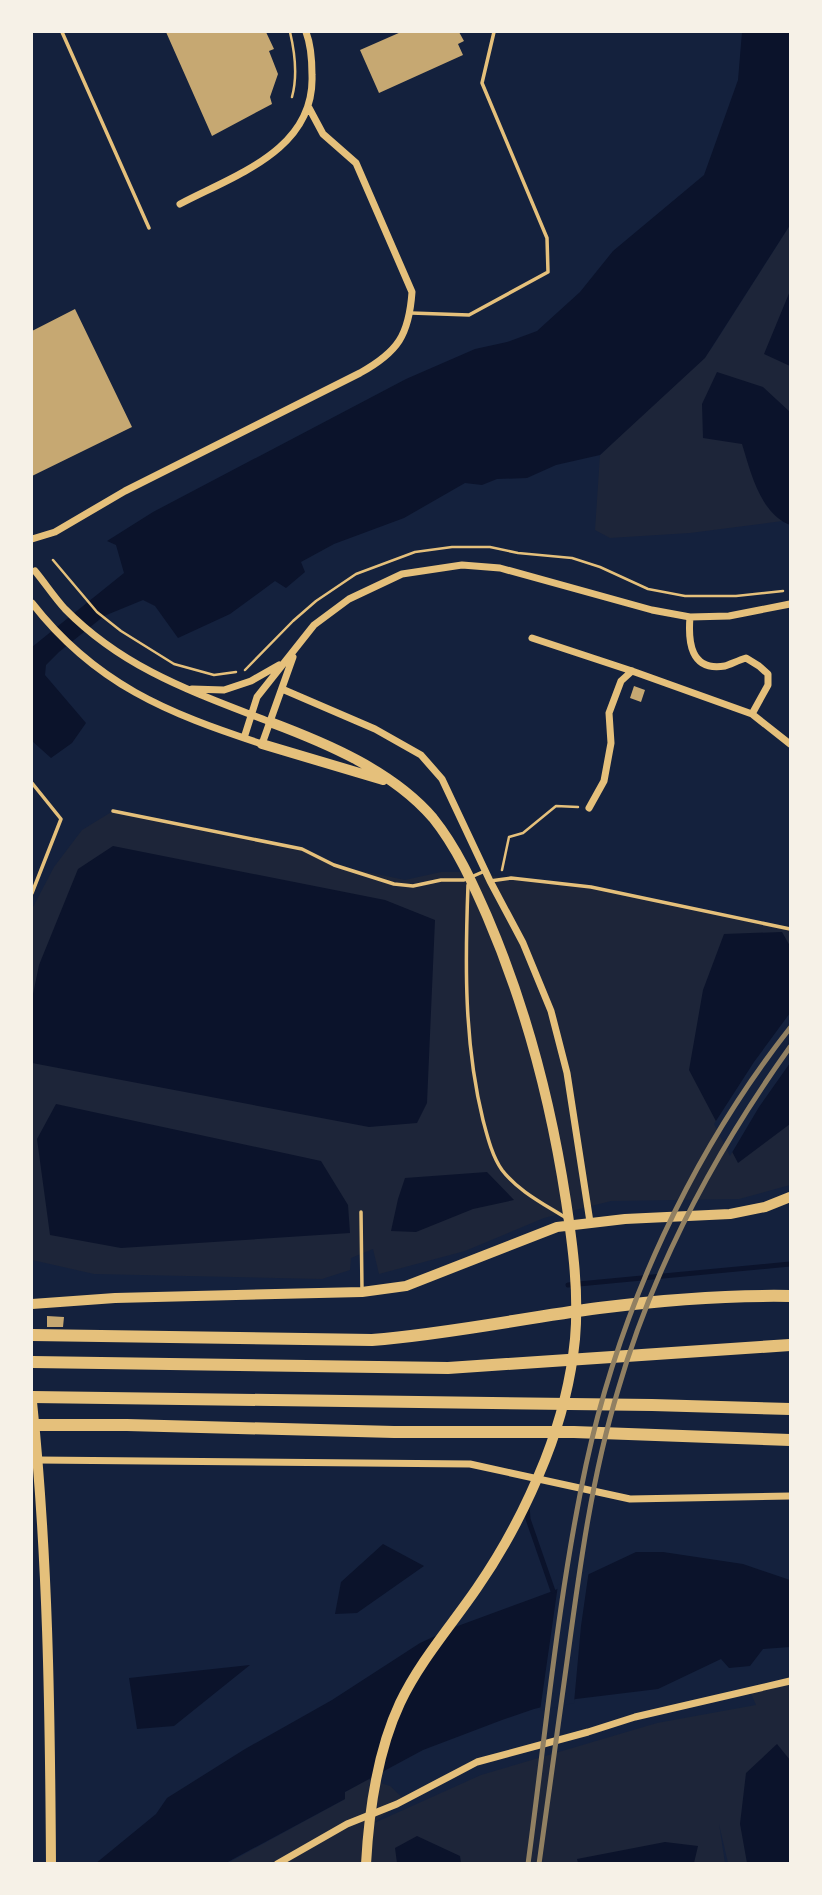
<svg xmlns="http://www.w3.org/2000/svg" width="822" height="1895" font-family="'Varela Round',sans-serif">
  <rect width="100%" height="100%" fill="#14213d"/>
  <path fill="#1d2539" d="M790 225V520L690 533 610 538 595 530 600 455 711 349Z
    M113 811 302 849 334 865 405 880 441 872H460L590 887 790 930V1185L739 1199 611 1201 544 1218 465 1251 379 1274 373 1249 351 1258 350 1270 322 1279 94 1274 32 1260V909L54 867 82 830Z
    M790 1681V1863H728L719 1824 725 1863 226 1864 345 1799V1792L368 1779 390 1786 405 1800 372 1824 481 1775 657 1723 756 1705 750 1691Z"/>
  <path fill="#0b132b" d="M742 32H790V225L705 358 600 455 556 465 527 478 497 479 482 485 465 483 404 518 334 544 301 562 305 572 286 588 275 581 230 614 178 638 155 606 143 600 104 616 59 652 46 665 45 675 86 723 72 743 51 758 32 741V647L124 573 116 545 107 541 153 512 406 379 475 349 507 342 537 331 580 292 613 251 704 175 738 80Z
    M790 291V366L764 354Z
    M717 372 763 387 790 412V525C760 513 751 473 742 444L703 438 702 404Z
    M113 846 385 900 435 920 427 1103 417 1123 369 1127 32 1063V999L39 965 78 869Z
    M782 932 790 946V1124L738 1163 689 1070 703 990 724 934Z
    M56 1104 321 1161 348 1205 350 1233 121 1248 50 1235 37 1139Z
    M487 1172 514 1200 473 1209 416 1232 391 1231 398 1199 405 1178Z
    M383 1544 424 1566 357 1613 335 1614 341 1582Z
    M636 1552H663L743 1564 790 1580V1647L763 1649 750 1666 729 1668 721 1659 658 1689 576 1699 534 1709 502 1720 423 1750 345 1792V1799L226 1863 95 1864 156 1814 167 1798 245 1749 332 1700 420 1643 455 1627 553 1591Z
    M250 1665 174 1726 137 1729 129 1678Z
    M777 1744 790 1760V1863H747L740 1824 746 1773Z
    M417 1836 460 1856 461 1863H397L395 1848Z
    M665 1842 698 1846 694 1863H578L577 1859Z"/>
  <path fill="#14213d" d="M790 1013V1063L759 1107 730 1156 714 1124 754 1062Z
    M589 1570 581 1626 574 1703 540 1711 558 1585Z"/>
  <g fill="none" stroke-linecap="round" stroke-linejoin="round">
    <path stroke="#0b132b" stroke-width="5" d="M568 1285 790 1264
      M527 1506 528 1519 553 1591"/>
  </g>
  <path fill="#c6a872" d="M166 32H266L274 49 269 51 278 74 270 97 272 104 212 136Z
    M401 32H459L464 41 458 44 463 55 379 93 360 50Z
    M75 309 132 427 32 476V331Z
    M634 686 645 690 641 702 630 698Z
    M47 1316 64 1317 63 1327H47Z"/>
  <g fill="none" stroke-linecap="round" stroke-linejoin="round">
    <path stroke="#e5c07b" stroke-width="2.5" d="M290 32C295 53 298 75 292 97
      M53 560 97 612 121 631 174 664 214 675 236 672
      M245 670 293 621 316 601 356 574 415 552 452 547H490L518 553 572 558 600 567 648 589 685 596H736L783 591
      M502 870 509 837 523 833 556 806 578 807"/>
    <path stroke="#e5c07b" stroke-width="3.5" d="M62 32 149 228
      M411 313 469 315 548 272 547 238 482 83 494 32
      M32 783 61 819 32 893
      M113 811 302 849 334 865 394 884 413 886 441 880H464L485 871
      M490 881 511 878 591 887 790 929
      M468 885C465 964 464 1043 483 1120 487 1135 492 1156 502 1170 518 1191 544 1204 566 1218
      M361 1212 362 1290"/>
    <path stroke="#e5c07b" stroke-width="7" d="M180 204C235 175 315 150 312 75 312 60 311 45 306 32
      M32 539 55 532 125 491 360 373C398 352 409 335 412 292L356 163 323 134 308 106
      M35 571C45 583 54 597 65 609 124 669 193 692 270 722
      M32 603C95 684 167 713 262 744L293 657
      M690 617C688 641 690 672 725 666 731 664 739 660 746 658L759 666 768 674V685L752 714
      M532 638 632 671 752 714 790 744
      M192 689 224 690 251 681 279 665
      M282 689 375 729 421 755 442 779 490 881 523 943 551 1011 567 1073 590 1222
      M244 738 257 697 314 625 349 599 402 574 462 565 500 568 652 610 690 617 729 616 790 604
      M589 808 604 781 611 743 609 713 621 681 632 671
      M38 1460 470 1464 630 1499 790 1496
      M277 1864 347 1824 397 1804 477 1762 588 1732 635 1717 790 1681"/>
    <path stroke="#e5c07b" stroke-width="10" d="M270 722C326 743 393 771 433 818 457 848 472 882 487 916 526 1007 551 1103 566 1201 573 1247 579 1293 575 1339 571 1380 560 1422 545 1460 527 1505 504 1549 477 1588 451 1626 420 1661 400 1703 377 1752 369 1810 366 1864
      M262 744 383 780
      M32 1304 115 1298 362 1292 406 1286 557 1227 625 1219 730 1214 765 1207 790 1197
      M32 1402C48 1555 50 1709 51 1864"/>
    <path stroke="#e5c07b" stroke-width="12" d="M32 1335 372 1340C448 1334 523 1318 599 1308 662 1300 727 1295 790 1296
      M32 1362 448 1368 790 1345
      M32 1397 652 1405 790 1409
      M32 1425H127L394 1432H574L790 1440"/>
    <path stroke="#918062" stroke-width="5" d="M528 1864C546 1731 558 1596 586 1465 620 1308 691 1154 790 1028
      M539 1864C549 1794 558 1724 568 1654 580 1565 592 1476 618 1390 654 1265 715 1152 790 1047"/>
  </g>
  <rect width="822" height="1895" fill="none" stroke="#f6f1e7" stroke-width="66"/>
</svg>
